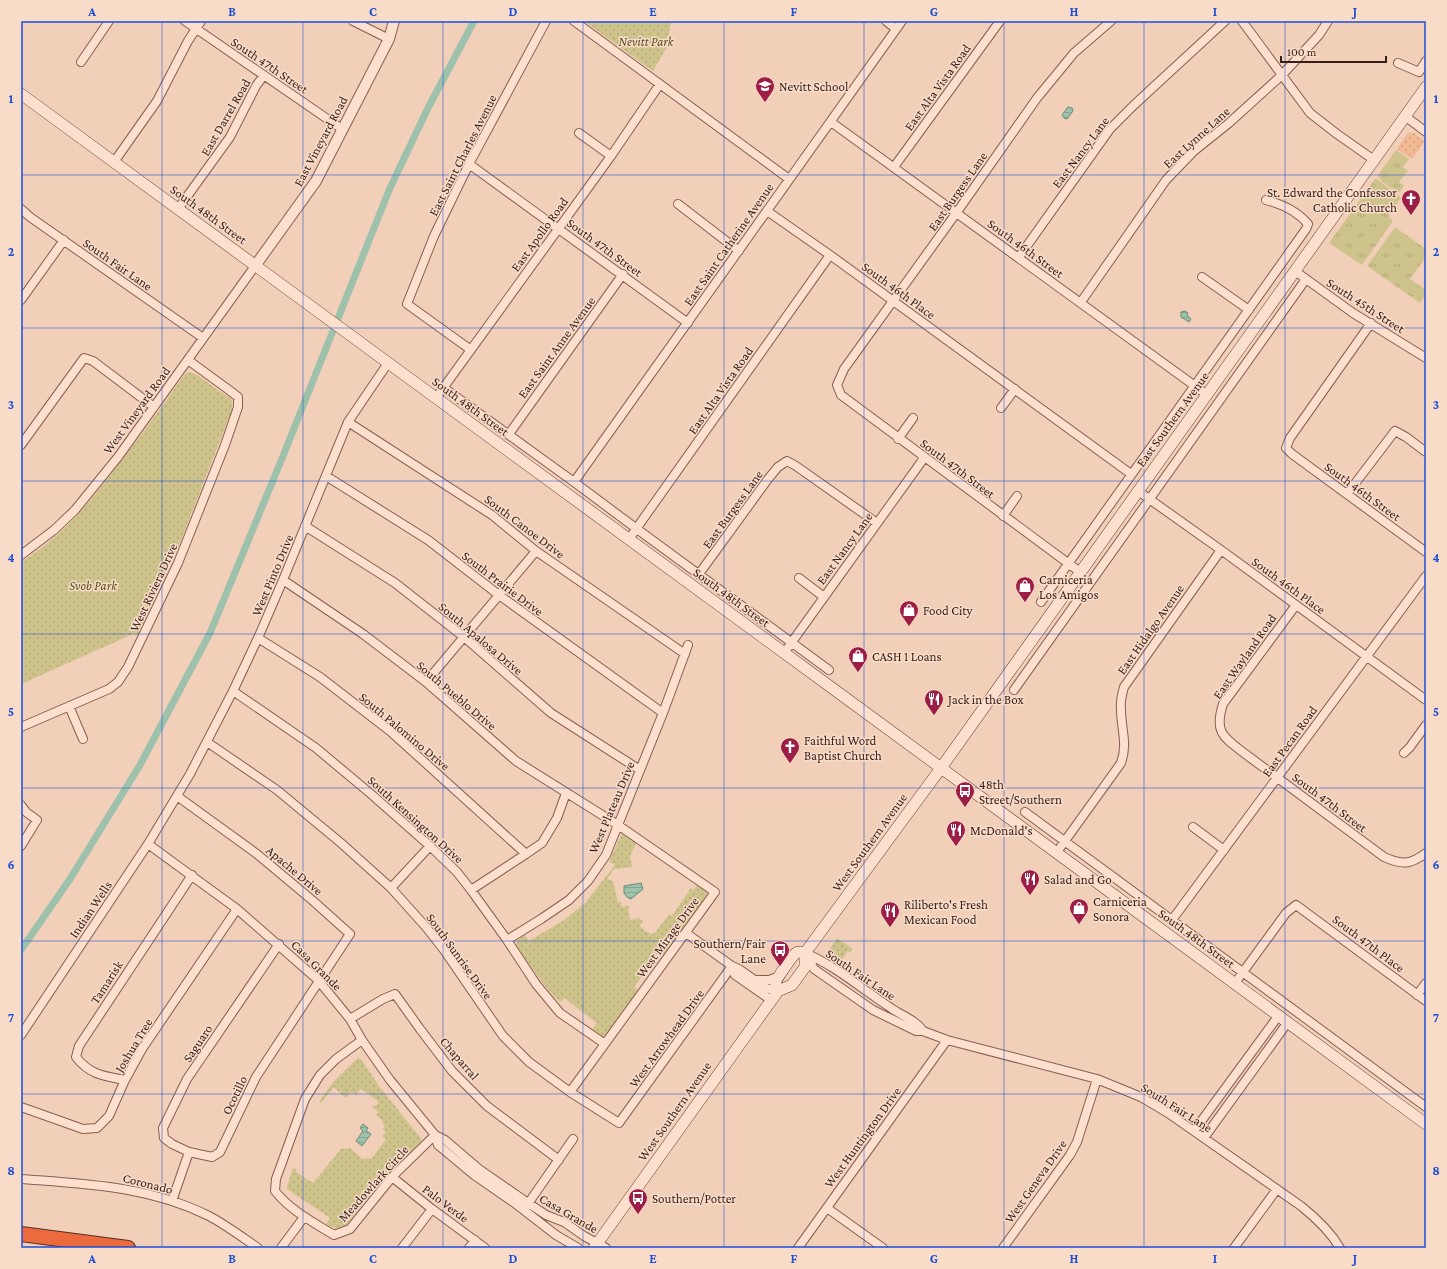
<svg xmlns="http://www.w3.org/2000/svg" width="1447" height="1269" font-family="'Crimson Pro',serif">
  <defs>
    <pattern id="grass-tufts" width="24" height="20" patternUnits="userSpaceOnUse"><rect width="24" height="20" fill="#cfc38c"/><path d="M3 7l-1-3M5 7V3M7 7l1-3M15 17l-1-3M17 17v-4M19 17l1-3" fill="none" stroke="#b2a778"/></pattern>
    <pattern id="sand-dots" width="8" height="8" patternUnits="userSpaceOnUse"><rect width="8" height="8" fill="#f1ba92"/><path d="M2 2h.1M6 6h.1" fill="none" stroke="#cf9f7d" stroke-width="1.8" stroke-linecap="round"/></pattern>
    <pattern id="park-dots" width="8" height="8" patternUnits="userSpaceOnUse"><rect width="8" height="8" fill="#cfc38c"/><path d="M2 2h.1M6 6h.1" fill="none" stroke="#b2a778" stroke-width="1.8" stroke-linecap="round"/></pattern>
    <pattern id="water-rules" width="6" height="5" patternUnits="userSpaceOnUse"><rect width="6" height="5" fill="#9ec1ac"/><path d="M0 2.5h6" fill="none" stroke="#89a593"/></pattern>
  </defs>
  <rect width="100%" height="100%" fill="#f1cfb8"/>
  <path fill="url(#grass-tufts)" d="M1396 150 1409 159 1403 167 1408 171 1399 182 1404 186 1399 193C1392 188 1379 182 1378 175Z
    M1375 179H1377L1401 198 1388 216 1393 221 1362 265 1329 243Z
    M1395 227 1426 249V257L1410 279 1426 290V294L1420 303 1367 266Z"/>
  <path fill="url(#sand-dots)" d="M1408 133H1414L1425 141 1412 159 1397 149Z"/>
  <path fill="url(#park-dots)" d="M584 21H671L667 47 653 71Z
    M187 372 194 373 231 399 232 401V410L179 545 138 635 133 634 21 684V562C57 540 83 510 108 478 135 444 160 409 185 374Z
    M622 833 637 842 630 856 632 867 614 869 607 879 613 881 618 902H621L622 907 629 906 630 908 628 909 630 920 638 918 643 921 640 925 641 928 651 934 655 933 669 914 672 916 691 888 693 890 698 884 706 890 707 894 665 955 659 952 634 987 640 992 607 1036 602 1037 592 1030 597 1023 582 1012 565 998 560 1002C543 985 530 966 517 946 516 940 520 938 525 935L529 941 564 920 586 902 615 865 609 862Z
    M837 938 853 949 850 953 848 951 841 961 848 966 845 970 826 955Z
    M358 1058 361 1059 379 1086 422 1140 372 1192 344 1228 337 1229 326 1224 330 1218 287 1189V1187L293 1168 297 1169 296 1172 313 1183 341 1149 350 1148 362 1159 372 1158 386 1139 382 1136 386 1132 383 1129 385 1126 382 1123 383 1121 376 1115 379 1112 372 1107 374 1105 376 1106 379 1102 361 1089 356 1095 351 1092 346 1098 334 1087 321 1103 319 1102 333 1082Z"/>
  <path fill="url(#water-rules)" stroke="#658e77" d="M1068 107 1072 108 1073 111 1067 119 1064 118 1062 115Z
    M1185 311 1188 313 1187 315 1191 319 1189 322 1181 317V312Z
    M641 883 643 889 631 899 627 897 624 893V886Z
    M363 1124 368 1128 366 1131 371 1134 362 1146 356 1141 363 1131 360 1128Z"/>
  <g fill="none" stroke-linecap="round" stroke-linejoin="round">
    <path stroke="#9ec1ac" stroke-width="7" d="M21 950 70 879 140 765 210 633 281 461 390 188 428 108 474 21"/>
    <defs>
      <path id="minor" d="M185 21 342 129
        M353 21 389 39
        M574 21 789 179
        M886 21 896 29
        M1242 21 1310 113 1337 134 1374 160
        M81 62 109 21
        M1398 63 1419 72 1426 61
        M1405 116 1426 132
        M831 122 1206 394
        M579 133 611 156
        M114 162 157 101 188 41 201 21
        M469 164 688 323
        M894 167 1000 21
        M678 204 739 251
        M21 209 30 217 203 338
        M178 209 230 137 256 86 264 75
        M767 211 830 255 1131 474
        M1019 257 1110 129 1134 105 1225 21
        M1295 271 1353 313 1426 358
        M1202 277 1249 310
        M21 300 64 240
        M1081 302 1166 180 1194 151 1229 123 1282 75 1319 35 1328 21
        M1371 323 1290 438 1286 448 1292 454 1426 552
        M471 350 407 304 434 236 469 164 546 21
        M444 388 574 482 637 529 829 670
        M436 398 611 156 660 84
        M1001 408 1015 389
        M348 422 492 515 536 551 685 654
        M509 434 623 274
        M898 439 913 418
        M21 445 84 358 93 361 154 407
        M326 476 428 540 499 595 663 713
        M574 482 902 21
        M1138 491 1221 550 1426 700
        M1347 494 1395 431 1406 437 1426 452
        M1003 516 1017 496
        M305 526 395 583 464 637 551 713 640 770
        M629 539 830 255
        M21 555 54 530 75 510 118 457 255 266
        M1080 572 841 395 837 385 844 369 957 212 1037 98 1074 53 1111 21
        M699 574 768 479 778 467 787 461 796 466 877 523
        M799 578 824 597
        M283 580 363 634 426 682 516 761 618 825 715 892 570 1092
        M1041 602 1306 229 1308 224C1297 211 1282 204 1266 200
        M1296 605 1223 704C1214 732 1223 737 1244 753L1384 857C1402 865 1410 865 1426 853
        M258 638 320 677 390 731 526 854
        M784 653 924 458
        M426 682 536 551
        M1014 690 1306 279
        M233 691 316 748 371 794 430 846 457 872 471 890 507 940 536 984 560 1013 605 1044
        M69 706 83 739
        M21 727 109 689 118 682 128 667 178 563 225 445 238 407V397L229 390 188 360
        M207 742 277 790 341 843 391 888 426 927 444 950 503 1036 529 1062 570 1092 619 1123 732 966
        M1404 753 1410 747 1426 725
        M177 796 257 854 312 900 350 934 256 1077 220 1152 212 1157 189 1152 172 1144 164 1138 163 1128 187 1079 279 944
        M21 805 26 812 37 820 21 846
        M1025 812 1426 1107
        M1193 827 1224 850
        M148 844 237 909 318 980 350 1019 362 1040 390 1080 435 1135 438 1145 474 1175 516 1204 556 1235 578 1248
        M1057 852 1121 763C1128 744 1121 729 1121 709 1120 702 1122 694 1124 687L1221 550
        M391 888 430 846
        M471 890 526 854 542 843 557 818 566 793
        M1172 920 1426 576
        M686 933 732 966 739 969 766 988 778 991
        M507 940 541 919 569 900 588 881 606 855 663 713 688 645
        M805 953C836 966 863 990 891 1008 902 1016 916 1020 923 1031
        M806 954 814 969 873 1010 916 1031H923L947 1040 1097 1079 1141 1097 1168 1113 1301 1206C1316 1218 1330 1231 1340 1248
        M732 966 735 975 771 1000
        M756 980H769L780 976
        M1235 983 1286 913 1296 905 1426 1001
        M1417 995 1426 983
        M350 1019 383 999 395 994 420 1029 452 1071 487 1106 559 1160
        M21 1035 148 844 190 774 233 691 258 638 283 580 348 422 388 363
        M362 1040 336 1059 320 1075 305 1099 276 1179 275 1191C291 1211 313 1222 334 1235L350 1229 392 1177 435 1135
        M125 1080C104 1076 90 1075 76 1057L79 1046 192 875
        M21 1107 83 1129 97 1128 109 1116 125 1080 142 1049 237 909
        M1194 1131 1279 1015
        M435 1135 445 1140 479 1169 528 1203 546 1215 564 1222 584 1236 606 1248
        M1204 1138 1288 1022
        M392 1177 432 1209 485 1248
        M21 1179C86 1184 149 1186 209 1216 226 1225 242 1237 258 1248
        M172 1201 189 1152
        M525 1208 573 1139
        M827 1208 883 1248
        M281 1248 304 1217
        M402 1248 432 1209
        M469 1248 475 1240
        M798 1248 947 1040
        M1003 1248 1070 1155 1077 1142 1097 1079
        M1234 1248 1277 1189"/>
      <path id="tertiary" d="M255 266 316 181 389 39 394 21"/>
      <path id="secondary" d="M21 94C490 437 958 780 1426 1124
        M778 991C777 988 775 985 776 982 776 979 793 955 796 953 799 951 802 952 805 953
        M594 1248 778 991 792 985 805 967V953L941 768 1426 87"/>
      <path id="motorway" d="M21 1234 128 1248"/>
    </defs>
    <use href="#minor" stroke="#885e52" stroke-width="10"/>
    <use href="#tertiary" stroke="#885e52" stroke-width="12"/>
    <use href="#secondary" stroke="#6a4036" stroke-width="12"/>
    <use href="#motorway" stroke="#552f27" stroke-width="16"/>
    <use href="#minor" stroke="#fcdfcc" stroke-width="8"/>
    <use href="#tertiary" stroke="#fcdfcc" stroke-width="10"/>
    <use href="#secondary" stroke="#fcdfcc" stroke-width="11"/>
    <use href="#motorway" stroke="#eb6a3e" stroke-width="14"/>
  </g>
  <path fill="none" stroke="#1d4ed8" stroke-width="1" stroke-opacity="0.55" d="M162 21V1248M303 21V1248M443 21V1248M583 21V1248M724 21V1248M864 21V1248M1004 21V1248M1144 21V1248M1285 21V1248M21 175H1426M21 328H1426M21 481H1426M21 634H1426M21 788H1426M21 941H1426M21 1094H1426"/>
  <defs>
    <symbol id="school-pin" viewBox="-11 -11 22 30"><path d="M0 17L-7.5 6A9.5 9.5 0 1 1 7.5 6Z" fill="#9c1d45" stroke="#f8dcc8"/><path d="M0-5L7-2L0 1L-7-2ZM-4 1L0 2.5L4 1V4Q0 6-4 4Z" fill="#fff"/></symbol>
    <symbol id="church-pin" viewBox="-11 -11 22 30"><path d="M0 17L-7.5 6A9.5 9.5 0 1 1 7.5 6Z" fill="#9c1d45" stroke="#f8dcc8"/><path d="M-1.2-6h2.4v3.5h3.3v2.4h-3.3V6h-2.4V-.1h-3.3v-2.4h3.3Z" fill="#fff"/></symbol>
    <symbol id="shop-pin" viewBox="-11 -11 22 30"><path d="M0 17L-7.5 6A9.5 9.5 0 1 1 7.5 6Z" fill="#9c1d45" stroke="#f8dcc8"/><path d="M-5-2.5h2.3a2.7 3.5 0 0 1 5.4 0H5L5.5 6h-11ZM-1.5-2.5h3a1.5 2.3 0 0 0-3 0Z" fill="#fff"/></symbol>
    <symbol id="restaurant-pin" viewBox="-11 -11 22 30"><path d="M0 17L-7.5 6A9.5 9.5 0 1 1 7.5 6Z" fill="#9c1d45" stroke="#f8dcc8"/><path d="M-5-6h1v4h1v-4h1v4h1v-4h1v5L-1.5 .5V6h-2V.5L-5-1ZM5-6V6H3V1.5H1.5Q1.5-4 5-6Z" fill="#fff"/></symbol>
    <symbol id="bus-pin" viewBox="-11 -11 22 30"><path d="M0 17L-7.5 6A9.5 9.5 0 1 1 7.5 6Z" fill="#9c1d45" stroke="#f8dcc8"/><path d="M-5-6H5V4H4V6H2V4H-2V6H-4V4H-5ZM-3.5-4V0h7V-4ZM-3.5 1.2v1.5H-2V1.2ZM2 1.2v1.5H3.5V1.2Z" fill="#fff"/></symbol>
  </defs>
  <g fill-rule="evenodd">
    <use href="#school-pin" x="754" y="75" width="22" height="30"/>
    <use href="#church-pin" x="1400" y="188" width="22" height="30"/>
    <use href="#shop-pin" x="1014" y="575" width="22" height="30"/>
    <use href="#shop-pin" x="898" y="599" width="22" height="30"/>
    <use href="#shop-pin" x="847" y="645" width="22" height="30"/>
    <use href="#restaurant-pin" x="923" y="688" width="22" height="30"/>
    <use href="#church-pin" x="779" y="736" width="22" height="30"/>
    <use href="#bus-pin" x="954" y="780" width="22" height="30"/>
    <use href="#restaurant-pin" x="945" y="819" width="22" height="30"/>
    <use href="#restaurant-pin" x="1019" y="868" width="22" height="30"/>
    <use href="#shop-pin" x="1068" y="897" width="22" height="30"/>
    <use href="#restaurant-pin" x="879" y="900" width="22" height="30"/>
    <use href="#bus-pin" x="769" y="939" width="22" height="30"/>
    <use href="#bus-pin" x="627" y="1187" width="22" height="30"/>
  </g>
  <g text-anchor="middle" stroke-width="3" stroke-linejoin="round" paint-order="stroke">
    <g font-size="13" font-style="italic" fill="#54511d" stroke="#f8dcc8">
      <text x="646" y="46">Nevitt Park</text>
      <text x="93" y="590">Svob Park</text>
    </g>
    <g font-size="13" fill="#361e19" stroke="#f8dcc8">
      <text transform="translate(270 65) rotate(34)" y="5">South 47th Street</text>
      <text transform="translate(937 87) rotate(-54)" y="5">East Alta Vista Road</text>
      <text transform="translate(225 117) rotate(-60)" y="5">East Darrel Road</text>
      <text transform="translate(1196 137) rotate(-42)" y="5">East Lynne Lane</text>
      <text transform="translate(320 141) rotate(-62)" y="5">East Vineyard Road</text>
      <text transform="translate(1080 152) rotate(-53)" y="5">East Nancy Lane</text>
      <text transform="translate(462 155) rotate(-63)" y="5">East Saint Charles Avenue</text>
      <text transform="translate(957 191) rotate(-55)" y="5">East Burgess Lane</text>
      <text transform="translate(209 214) rotate(36)" y="5">South 48th Street</text>
      <text transform="translate(539 234) rotate(-54)" y="5">East Apollo Road</text>
      <text transform="translate(728 244) rotate(-55)" y="5">East Saint Catherine Avenue</text>
      <text transform="translate(605 247) rotate(36)" y="5">South 47th Street</text>
      <text transform="translate(1026 248) rotate(36)" y="5">South 46th Street</text>
      <text transform="translate(118 264) rotate(35)" y="5">South Fair Lane</text>
      <text transform="translate(899 290) rotate(36)" y="5">South 46th Place</text>
      <text transform="translate(1366 305) rotate(33)" y="5">South 45th Street</text>
      <text transform="translate(556 347) rotate(-54)" y="5">East Saint Anne Avenue</text>
      <text transform="translate(720 390) rotate(-55)" y="5">East Alta Vista Road</text>
      <text transform="translate(471 406) rotate(36)" y="5">South 48th Street</text>
      <text transform="translate(136 410) rotate(-54)" y="5">West Vineyard Road</text>
      <text transform="translate(1172 419) rotate(-54)" y="5">East Southern Avenue</text>
      <text transform="translate(958 468) rotate(37)" y="5">South 47th Street</text>
      <text transform="translate(1363 491) rotate(36)" y="5">South 46th Street</text>
      <text transform="translate(732 509) rotate(-54)" y="5">East Burgess Lane</text>
      <text transform="translate(525 526) rotate(37)" y="5">South Canoe Drive</text>
      <text transform="translate(844 548) rotate(-54)" y="5">East Nancy Lane</text>
      <text transform="translate(272 575) rotate(-67)" y="5">West Pinto Drive</text>
      <text transform="translate(503 583) rotate(37)" y="5">South Prairie Drive</text>
      <text transform="translate(1289 585) rotate(36)" y="5">South 46th Place</text>
      <text transform="translate(153 587) rotate(-65)" y="5">West Riviera Drive</text>
      <text transform="translate(732 597) rotate(36)" y="5">South 48th Street</text>
      <text transform="translate(1150 629) rotate(-55)" y="5">East Hidalgo Avenue</text>
      <text transform="translate(481 638) rotate(40)" y="5">South Apalosa Drive</text>
      <text transform="translate(1244 656) rotate(-55)" y="5">East Wayland Road</text>
      <text transform="translate(457 695) rotate(40)" y="5">South Pueblo Drive</text>
      <text transform="translate(405 731) rotate(40)" y="5">South Palomino Drive</text>
      <text transform="translate(1289 741) rotate(-54)" y="5">East Pecan Road</text>
      <text transform="translate(1330 802) rotate(37)" y="5">South 47th Street</text>
      <text transform="translate(611 807) rotate(-67)" y="5">West Plateau Drive</text>
      <text transform="translate(416 819) rotate(42)" y="5">South Kensington Drive</text>
      <text transform="translate(869 842) rotate(-54)" y="5">West Southern Avenue</text>
      <text transform="translate(295 870) rotate(40)" y="5">Apache Drive</text>
      <text transform="translate(90 909) rotate(-56)" y="5">Indian Wells</text>
      <text transform="translate(667 937) rotate(-54)" y="5">West Mirage Drive</text>
      <text transform="translate(1197 938) rotate(36)" y="5">South 48th Street</text>
      <text transform="translate(1369 943) rotate(37)" y="5">South 47th Place</text>
      <text transform="translate(460 956) rotate(54)" y="5">South Sunrise Drive</text>
      <text transform="translate(317 965) rotate(45)" y="5">Casa Grande</text>
      <text transform="translate(861 974) rotate(34)" y="5">South Fair Lane</text>
      <text transform="translate(106 982) rotate(-57)" y="5">Tamarisk</text>
      <text transform="translate(666 1038) rotate(-54)" y="5">West Arrowhead Drive</text>
      <text transform="translate(197 1043) rotate(-56)" y="5">Saguaro</text>
      <text transform="translate(133 1045) rotate(-59)" y="5">Joshua Tree</text>
      <text transform="translate(460 1058) rotate(49)" y="5">Chaparral</text>
      <text transform="translate(234 1095) rotate(-64)" y="5">Ocotillo</text>
      <text transform="translate(1177 1107) rotate(32)" y="5">South Fair Lane</text>
      <text transform="translate(674 1111) rotate(-55)" y="5">West Southern Avenue</text>
      <text transform="translate(862 1137) rotate(-54)" y="5">West Huntington Drive</text>
      <text transform="translate(1035 1181) rotate(-55)" y="5">West Geneva Drive</text>
      <text transform="translate(148 1183) rotate(14)" y="5">Coronado</text>
      <text transform="translate(373 1183) rotate(-48)" y="5">Meadowlark Circle</text>
      <text transform="translate(446 1203) rotate(37)" y="5">Palo Verde</text>
      <text transform="translate(569 1213) rotate(30)" y="5">Casa Grande</text>
    </g>
    <g font-size="13" fill="#361e19" stroke="#f8dcc8" text-anchor="start">
      <text x="779" y="91">Nevitt School</text>
      <text x="1397" y="197" text-anchor="end">St. Edward the Confessor<tspan x="1397" dy="15">Catholic Church</tspan></text>
      <text x="1039" y="584">Carniceria<tspan x="1039" dy="15">Los Amigos</tspan></text>
      <text x="923" y="615">Food City</text>
      <text x="872" y="661">CASH 1 Loans</text>
      <text x="948" y="704">Jack in the Box</text>
      <text x="804" y="745">Faithful Word<tspan x="804" dy="15">Baptist Church</tspan></text>
      <text x="979" y="789">48th<tspan x="979" dy="15">Street/Southern</tspan></text>
      <text x="970" y="835">McDonald's</text>
      <text x="1044" y="884">Salad and Go</text>
      <text x="1093" y="906">Carniceria<tspan x="1093" dy="15">Sonora</tspan></text>
      <text x="904" y="909">Riliberto's Fresh<tspan x="904" dy="15">Mexican Food</tspan></text>
      <text x="766" y="948" text-anchor="end">Southern/Fair<tspan x="766" dy="15">Lane</tspan></text>
      <text x="652" y="1203">Southern/Potter</text>
    </g>
  </g>
  <rect width="1447" height="1269" fill="none" stroke="#f8dcc8" stroke-width="44"/>
  <path d="M1281 56v6h105v-6" fill="none" stroke="#361e19" stroke-width="2"/>
  <text x="1287" y="56" font-size="12" fill="#361e19" stroke="#f8dcc8" stroke-width="3" paint-order="stroke">100 m</text>
  <rect x="22" y="22" width="1403" height="1225" fill="none" stroke="#1d4ed8" stroke-width="1.5"/>
  <g font-size="13" text-anchor="middle" font-weight="bold" fill="#1d4ed8">
    <text x="92" y="16">A</text>
    <text x="232" y="16">B</text>
    <text x="373" y="16">C</text>
    <text x="513" y="16">D</text>
    <text x="653" y="16">E</text>
    <text x="794" y="16">F</text>
    <text x="934" y="16">G</text>
    <text x="1074" y="16">H</text>
    <text x="1215" y="16">I</text>
    <text x="1355" y="16">J</text>
    <text x="11" y="103">1</text>
    <text x="1436" y="103">1</text>
    <text x="11" y="256">2</text>
    <text x="1436" y="256">2</text>
    <text x="11" y="409">3</text>
    <text x="1436" y="409">3</text>
    <text x="11" y="562">4</text>
    <text x="1436" y="562">4</text>
    <text x="11" y="716">5</text>
    <text x="1436" y="716">5</text>
    <text x="11" y="869">6</text>
    <text x="1436" y="869">6</text>
    <text x="11" y="1022">7</text>
    <text x="1436" y="1022">7</text>
    <text x="11" y="1175">8</text>
    <text x="1436" y="1175">8</text>
    <text x="92" y="1263">A</text>
    <text x="232" y="1263">B</text>
    <text x="373" y="1263">C</text>
    <text x="513" y="1263">D</text>
    <text x="653" y="1263">E</text>
    <text x="794" y="1263">F</text>
    <text x="934" y="1263">G</text>
    <text x="1074" y="1263">H</text>
    <text x="1215" y="1263">I</text>
    <text x="1355" y="1263">J</text>
  </g>
</svg>
